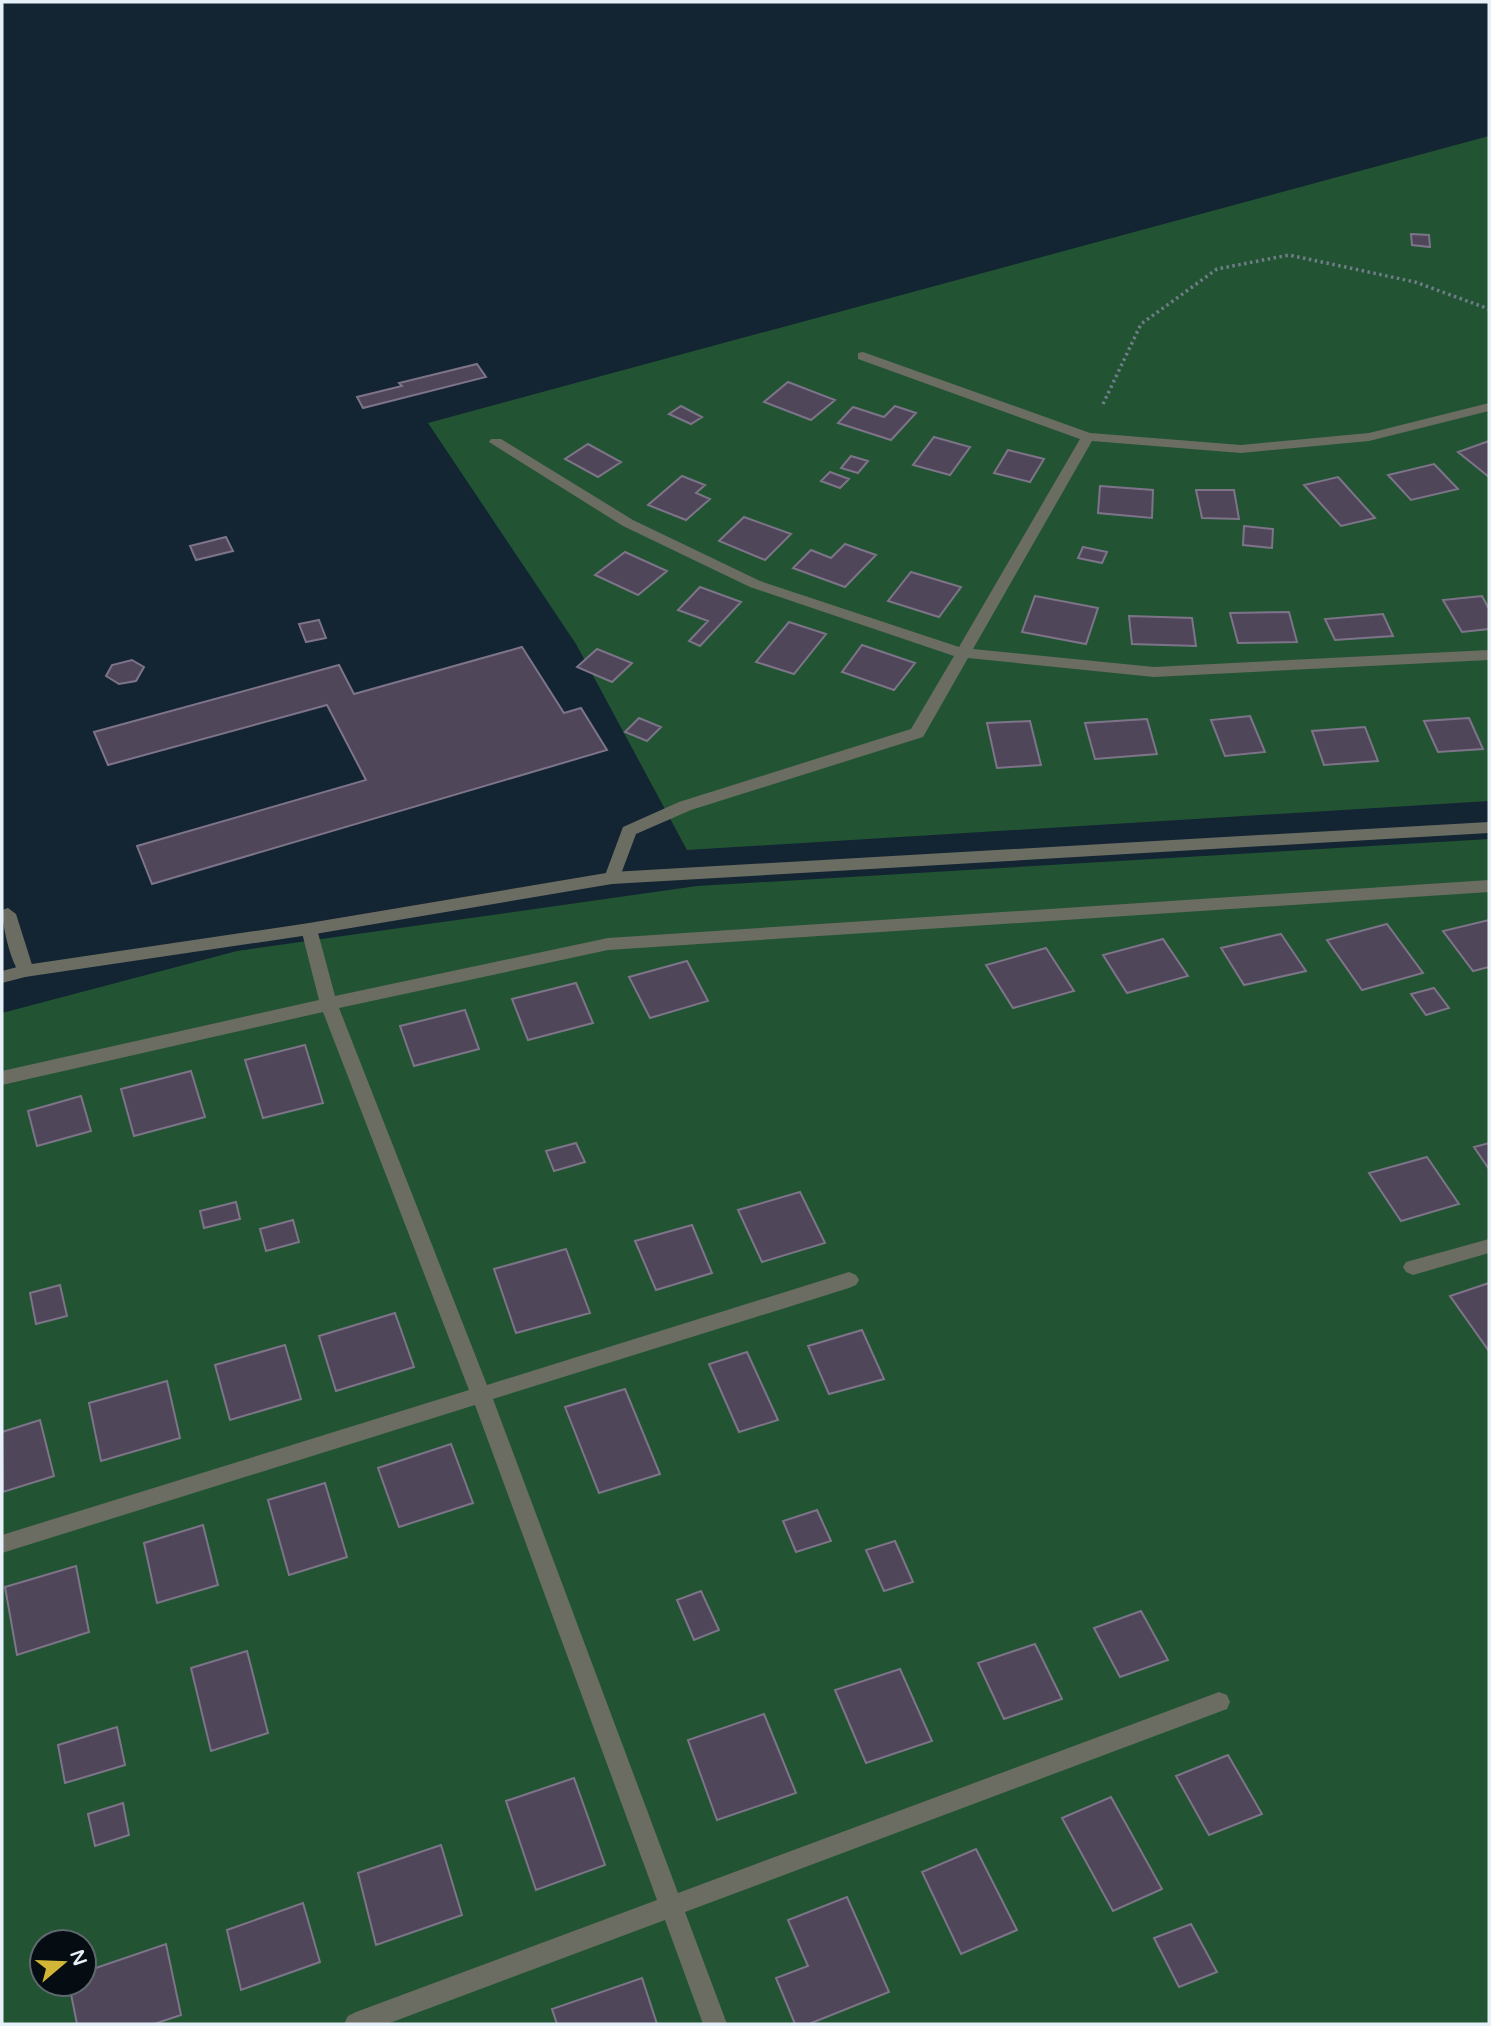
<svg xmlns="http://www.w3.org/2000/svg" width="1491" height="2026" font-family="'Varela Round',sans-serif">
  <rect width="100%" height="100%" fill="#132432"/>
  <path fill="#225433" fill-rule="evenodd" d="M1489 136V801L687 850 576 644 428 423Z
    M1489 839V2024H2V1013L237 951 697 886ZM42 1942H84V1984H42Z"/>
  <path fill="#4f4659" stroke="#7e7489" stroke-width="2" d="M1411 234 1429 235 1430 247 1412 245Z
    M477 364 486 377 363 408 357 397 402 386 399 383Z
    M788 382 835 400 811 420 764 402Z
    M681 406 702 417 691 424 669 414Z
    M895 406 916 413 891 440 838 423 853 407 884 417Z
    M934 437 970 447 950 475 913 465Z
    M1489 441V477L1458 452Z
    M588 444 621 462 598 477 565 459Z
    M1008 450 1044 459 1030 482 994 473Z
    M851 456 868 461 858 473 841 468Z
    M1434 464 1458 489 1411 500 1388 475Z
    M830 472 849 479 840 488 821 481Z
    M682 476 705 485 696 493 710 499 686 520 648 505Z
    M1338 477 1375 518 1341 526 1304 485Z
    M1100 486 1153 490 1152 518 1098 513Z
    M1196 490H1234L1239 519 1202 518Z
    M744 517 791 534 765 560 719 541Z
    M1244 526 1273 529 1272 548 1243 545Z
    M226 537 233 551 196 560 190 546Z
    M845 544 876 555 845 587 793 568 811 550 831 558Z
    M1083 547 1107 552 1102 563 1078 558Z
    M625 552 667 571 638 595 595 575Z
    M911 572 961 587 939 617 888 601Z
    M700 587 741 602 700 646 689 641 708 621 678 610Z
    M1035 596 1098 608 1086 644 1022 632Z
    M1482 596 1489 609V629L1462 632 1443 600Z
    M1289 612 1297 642 1238 643 1230 613Z
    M1383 614 1393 636 1335 640 1325 619Z
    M1129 616 1192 618 1196 646 1132 644Z
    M319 620 326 638 306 642 299 624Z
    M789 622 826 634 794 674 756 662Z
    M862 645 915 663 894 690 842 672Z
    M522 647 564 713 581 708 607 750 152 884 137 846 366 780 327 705 108 765 94 732 339 665 354 694Z
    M597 649 632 663 612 682 577 667Z
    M132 660 144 667 136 681 119 684 106 676 112 665Z
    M1250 716 1265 752 1225 756 1211 720Z
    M639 718 661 727 647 741 625 732Z
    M1469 718 1483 749 1438 752 1424 721Z
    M1147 719 1157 754 1095 759 1085 723Z
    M1030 721 1041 765 997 768 987 723Z
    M1365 727 1378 761 1324 765 1312 731Z
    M1489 920V967L1473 971 1443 931Z
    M1387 924 1423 973 1362 990 1327 940Z
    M1281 934 1306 971 1244 985 1221 948Z
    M1163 939 1188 976 1127 993 1103 955Z
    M1046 948 1074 991 1013 1008 986 965Z
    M687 961 708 1001 650 1018 629 977Z
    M576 983 593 1023 528 1040 512 999Z
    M1434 988 1449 1008 1426 1015 1411 994Z
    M465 1010 479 1049 414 1066 400 1026Z
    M305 1045 323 1103 263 1118 245 1060Z
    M191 1071 205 1117 134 1136 121 1089Z
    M81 1096 91 1131 37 1146 28 1111Z
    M576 1143 585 1162 554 1171 546 1151Z
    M1489 1143V1169L1474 1147Z
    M1427 1157 1459 1204 1401 1221 1369 1173Z
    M800 1192 825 1243 762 1262 738 1210Z
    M236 1202 240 1219 204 1228 200 1211Z
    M293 1220 299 1242 266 1251 260 1229Z
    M692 1225 712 1273 656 1290 635 1241Z
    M566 1249 590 1313 516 1333 494 1269Z
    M1489 1283V1351L1450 1296Z
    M60 1285 67 1316 36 1324 30 1293Z
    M395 1313 414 1367 336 1391 319 1336Z
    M862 1330 884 1379 829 1394 808 1346Z
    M285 1345 301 1399 230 1420 215 1365Z
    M747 1352 778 1420 739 1432 709 1364Z
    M167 1381 180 1438 101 1461 89 1403Z
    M625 1389 660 1474 599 1493 565 1407Z
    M40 1420 54 1476 3 1492 2 1432Z
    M451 1444 473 1503 399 1527 378 1468Z
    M325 1483 347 1557 289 1575 268 1500Z
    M817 1510 831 1541 796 1552 783 1521Z
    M203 1525 218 1585 157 1603 144 1543Z
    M895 1541 913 1582 884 1591 866 1550Z
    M76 1566 89 1632 17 1655 5 1587Z
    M701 1591 719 1630 694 1640 677 1600Z
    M1141 1611 1168 1660 1120 1677 1094 1628Z
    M1035 1644 1062 1699 1004 1719 978 1663Z
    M247 1651 268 1733 211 1751 191 1668Z
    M900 1669 932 1741 866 1763 835 1690Z
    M764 1714 796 1793 717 1820 688 1740Z
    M117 1727 125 1765 65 1783 58 1745Z
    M1228 1755 1262 1814 1209 1835 1176 1776Z
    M574 1778 605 1865 536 1890 506 1801Z
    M1111 1797 1162 1889 1113 1911 1062 1818Z
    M123 1803 129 1835 95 1846 88 1814Z
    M441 1845 462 1915 376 1945 358 1873Z
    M976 1849 1017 1930 961 1954 922 1872Z
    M847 1897 889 1992 809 2024H795L776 1978 808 1966 788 1920Z
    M303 1903 320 1962 241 1990 227 1930Z
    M1191 1924 1217 1972 1179 1987 1154 1938Z
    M166 1944 181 2015 154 2024H77L69 1984H84V1972Z
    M642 1978 657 2024H557L552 2009Z"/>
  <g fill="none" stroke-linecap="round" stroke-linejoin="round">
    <path stroke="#6f7d89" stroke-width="3.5" stroke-dasharray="2.5 3.5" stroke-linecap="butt" d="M1103 404 1141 324 1217 269 1289 255 1415 282 1489 309"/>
    <path fill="#6b6d63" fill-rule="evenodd" d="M863 352 1090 433 1241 445 1369 433 1489 403V411L1369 441 1241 453 1092 441 973 649 1154 667 1489 650V660L1154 677 968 658 923 737 691 810 636 834 618 882H606L604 878 623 827 679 802 911 729 954 656 750 587 623 526 489 442 491 439H501L633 520 760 581 959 647 1080 439 858 359V353Z
      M1489 880V892L608 950 339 1008 487 1385 849 1272 856 1275 859 1280 856 1285 849 1288 493 1399 678 1893 1219 1692 1227 1695 1230 1702 1227 1709 685 1912 727 2024H703L665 1920 387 2024H344L348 2016 356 2012 657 1900 475 1405 2 1553V1535L469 1390 323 1012 2 1085V1071L319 1000 301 929 303 925H315L317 929 335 996 608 938Z
      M8 908 16 914 34 971 25 977C12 973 2 924 2 910Z
      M1489 1239V1253L1413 1275 1406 1272 1403 1267 1406 1262Z"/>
    <path fill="#6b6d63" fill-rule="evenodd" d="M1489 822V833L612 884 309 935 25 977 2 983V971L25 965 309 923 612 872Z"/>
  </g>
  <rect width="1491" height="2026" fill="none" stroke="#e5f0f9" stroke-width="7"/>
  <g transform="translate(63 1963) rotate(71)"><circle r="33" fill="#060d12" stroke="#5f686e" stroke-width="2"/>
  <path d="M0-5L12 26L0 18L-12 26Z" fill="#d3b635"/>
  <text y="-10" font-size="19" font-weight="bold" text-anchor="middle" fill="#e5f0f9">N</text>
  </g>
</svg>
